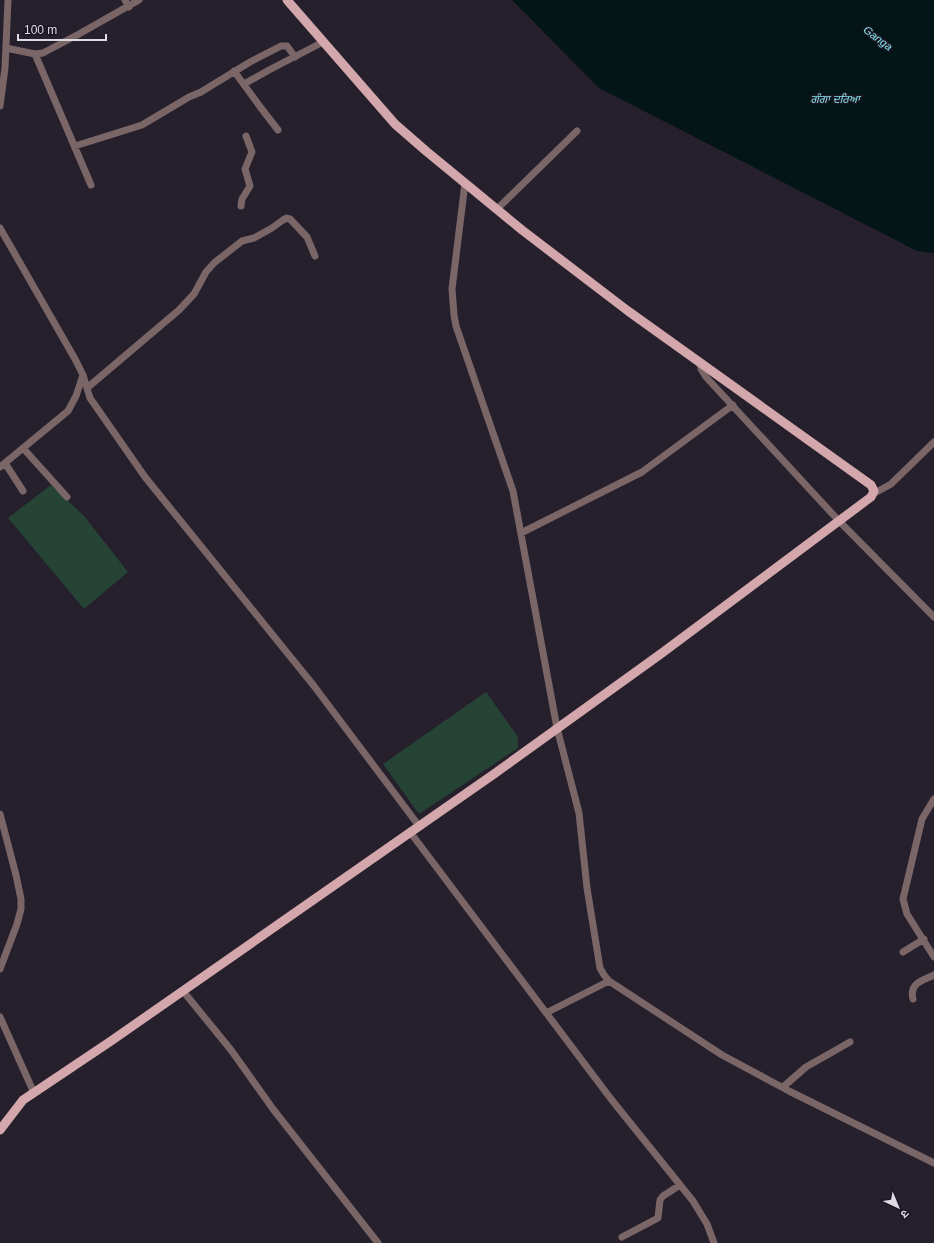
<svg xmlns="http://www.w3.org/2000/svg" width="934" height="1243" font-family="Arial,'Noto Sans Devanagari','Noto Sans Gurmukhi',sans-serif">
  <rect width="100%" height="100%" fill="#26202d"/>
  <path fill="#264436" d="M51 485 84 516 128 572 84 609 8 518Z
    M486 692 518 737V748L419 814 383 764Z"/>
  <path fill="#041517" d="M512 0H934V253L917 251 599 88Z"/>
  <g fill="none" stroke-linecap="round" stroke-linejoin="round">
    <path stroke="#7a6567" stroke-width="7" d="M125 0 129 7
      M6 48 35 54 43 53 79 34 139 0
      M35 54 91 185
      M234 71 261 108 278 130
      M244 84 269 70 323 42
      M0 106 5 68 8 0
      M75 146 142 125 189 97 201 92 250 62 281 46H287L295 57
      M465 183 452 289 454 315 456 326 513 491 557 728 579 813 587 888 600 968 604 975 609 981 722 1055 789 1091 934 1163
      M241 206 242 199 250 186 245 169 252 152 246 136
      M497 209 577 131
      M0 228 75 359 83 375 90 398 145 477 314 686 419 826
      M700 362 701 369 706 377 839 521 934 617
      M87 388 179 310 194 294 206 272 214 263 242 241 254 238 272 228 283 220 287 218 290 219 307 237 315 256
      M23 448 67 497
      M5 463 23 491
      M0 467 68 411 76 396 83 375
      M873 494 891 484 934 442
      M521 533 642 472 733 405
      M934 799 922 819 903 899 907 914 934 957
      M0 814 16 875 21 899V909L17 924 0 969
      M410 832 611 1099 693 1201 707 1224 714 1243
      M903 952 924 939
      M183 991 231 1050 273 1109 378 1243
      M913 999C909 983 922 981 934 975
      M546 1013 609 981
      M0 1017 34 1093
      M783 1087 806 1067 850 1042
      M622 1237 658 1218 660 1200 663 1196 680 1185"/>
    <path stroke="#d3a7ab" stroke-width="9" d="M0 1130 23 1100 111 1041 494 774 662 653 871 497 874 491 871 485 628 311 522 230 426 151 395 124 287 0"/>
  </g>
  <g text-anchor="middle" stroke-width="3" stroke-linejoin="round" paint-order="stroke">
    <g font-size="11" font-style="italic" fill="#84e3eb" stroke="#1c1723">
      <text transform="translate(878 38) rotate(37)" y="4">Ganga</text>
      <text x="835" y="103">ਗੰਗਾ ਦਰਿਆ</text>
    </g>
  </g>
  <g transform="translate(898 1207) rotate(136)" stroke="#1c1723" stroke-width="3" paint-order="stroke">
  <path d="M0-3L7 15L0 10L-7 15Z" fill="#dedae3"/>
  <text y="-6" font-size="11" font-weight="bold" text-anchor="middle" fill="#dedae3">उ</text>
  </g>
  <path d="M18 34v6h88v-6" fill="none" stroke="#dedae3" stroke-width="2"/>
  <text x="24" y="34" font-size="12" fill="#dedae3" stroke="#1c1723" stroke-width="3" paint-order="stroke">100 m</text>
</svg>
